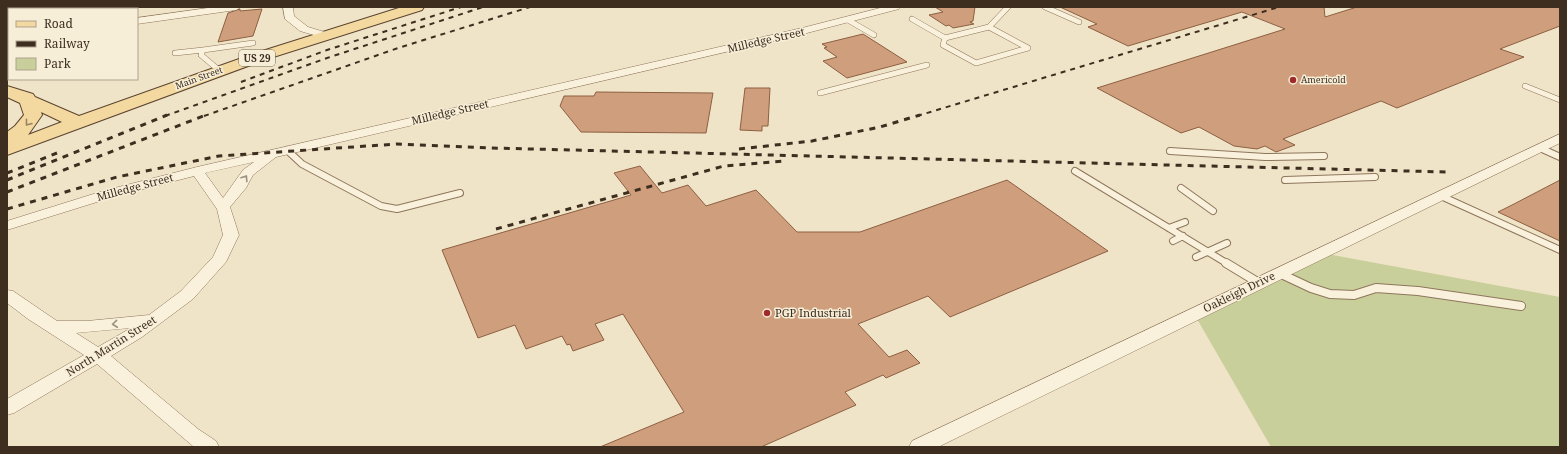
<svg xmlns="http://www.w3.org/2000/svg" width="1567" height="454" font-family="'Noto Serif',serif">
  <rect width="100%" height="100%" fill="#f0e4c8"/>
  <path fill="#c9cf9b" d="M1311 251 1560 297V447H1271L1197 319Z"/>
  <path fill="#cf9f7d" stroke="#8d5f41" d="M935 7H975L973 21 970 22 974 24 953 28 949 25 946 26 929 15 943 12Z
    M1060 7H1324L1325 17 1357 7H1560V26L1500 49 1524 57 1397 108 1381 101 1283 139 1295 145 1276 152 1265 146 1257 149 1234 146 1199 127 1181 133 1097 88 1285 29 1242 12 1128 46 1088 27 1097 24Z
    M240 9V11L262 9 253 36 218 42 228 13Z
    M863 34 907 62 847 78 823 61 837 57 824 48 827 47 822 44Z
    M745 88H770L768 126H762V131L740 130Z
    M596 92 713 93 706 133 581 132 560 106 564 96H594Z
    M640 166 662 193 688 185 706 206 756 190 797 232H860L1007 180 1108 251 950 317 928 296 858 324 889 357 907 350 920 363 886 378 883 375 845 392 856 405 761 447H600L684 412 623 314 595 324 604 340 573 351 570 344 567 345 562 336 526 349 515 325 478 338 442 250 631 195 614 173Z
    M1560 180V241L1498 212 1514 204Z"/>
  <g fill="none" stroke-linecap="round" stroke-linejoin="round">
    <defs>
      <path id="service-far2" d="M1045 7 1079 22
        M912 19 945 38 989 27 1008 7
        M848 20 874 35
        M945 38 943 45 976 63 1028 48 989 27
        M175 53 203 50
        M220 71 201 55 203 50 253 43
        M1525 86 1560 100
        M820 93 927 65"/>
      <path id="service-far1" d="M1540 148 1560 157
        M287 150 302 164 381 206 397 209 460 193
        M1170 151 1265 157 1324 156
        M1075 171 1228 264
        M1285 180 1375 177
        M1181 188 1213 211
        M1441 196 1560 250
        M1169 228 1185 222
        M1173 241 1183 236
        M1196 257 1227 243"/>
      <path id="service" d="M1226 263 1259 283
        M1279 273 1311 288 1330 294 1354 295 1376 288 1418 291 1521 306"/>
      <path id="minor" d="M67 7H80L79 9H66Z
        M215 7H241L236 10 137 24V18Z
        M283 7H293L294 16 308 27 328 33 329 35 324 38 300 31 285 19Z
        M884 7H901L899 9 803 34 276 157 253 175 246 188 230 207 239 235 226 262 193 299 142 337 111 356 198 429 216 441 219 447H194L97 364 14 413 7 415V399L84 355 28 319 7 303V290L13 291 57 321H87L149 315 181 291 213 257 223 235 217 209 194 176 113 197 7 230V221L103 191 197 167 802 28ZM254 162 243 170 223 198 205 173ZM131 328 98 347 76 333Z
        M7 24H9V30H7Z
        M7 39H9V46H7Z
        M1560 134V143L938 447H909L912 441Z"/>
      <path id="primary" d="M402 7H424L422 10 267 59 7 155V132L15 126 24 115 20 103 7 97V86L33 94 35 97 79 116 256 53ZM41 112 62 122 28 135 42 115Z"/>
    </defs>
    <use href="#service-far2" stroke="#8d765c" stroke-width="6"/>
    <use href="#service-far1" stroke="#8d765c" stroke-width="8"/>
    <use href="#service" stroke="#8d765c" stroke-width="10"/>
    <use href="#minor" stroke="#8d765c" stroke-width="1"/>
    <use href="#primary" stroke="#5b4430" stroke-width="2"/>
    <use href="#service-far2" stroke="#faf1dc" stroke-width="5"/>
    <use href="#service-far1" stroke="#faf1dc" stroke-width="6"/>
    <use href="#service" stroke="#faf1dc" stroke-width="8"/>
    <use href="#minor" fill="#faf1dc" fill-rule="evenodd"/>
    <use href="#primary" fill="#f3d9a0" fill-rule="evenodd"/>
    <path stroke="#3d2e20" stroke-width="2" stroke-dasharray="5 5" stroke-linecap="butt" d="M241 82 327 50 461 7
      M165 116 327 58 483 7
      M204 116 398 48 530 7
      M917 116 1279 7"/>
    <path stroke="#3d2e20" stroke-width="3" stroke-dasharray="6 6" stroke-linecap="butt" d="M739 149 812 141 880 127 920 115
      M7 173 57 153
      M7 180 167 115
      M7 192 206 115
      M7 209 117 177 219 156 397 144 492 148 1447 172
      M496 229 724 166 785 161"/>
  </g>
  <defs><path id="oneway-chevron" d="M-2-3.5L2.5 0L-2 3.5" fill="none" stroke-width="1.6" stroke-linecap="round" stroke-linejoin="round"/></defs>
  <use stroke="#988460" href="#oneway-chevron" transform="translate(28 123) rotate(128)"/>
  <g stroke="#9c907e">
    <use href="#oneway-chevron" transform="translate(245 178) rotate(-57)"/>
    <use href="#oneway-chevron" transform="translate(115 324) rotate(174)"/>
  </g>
  <g fill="#9e2a2b" stroke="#f7eed8" stroke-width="1.5">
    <circle cx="1293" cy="80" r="4"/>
    <circle cx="767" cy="313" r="4"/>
  </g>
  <g text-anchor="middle" stroke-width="3" stroke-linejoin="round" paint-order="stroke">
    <g font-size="9" fill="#3d2e20" stroke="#f7eed8">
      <text transform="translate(199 78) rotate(-20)" y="3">Main Street</text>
    </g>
    <g font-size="9" fill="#3d2e20" stroke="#f7eed8" text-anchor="start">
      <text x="1301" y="83">Americold</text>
    </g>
    <rect fill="#f7eed8" stroke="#756857" stroke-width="1" x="239" y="50" width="36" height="16" rx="3"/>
    <g font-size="10" font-weight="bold" fill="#3d2e20">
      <text x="257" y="62">US 29</text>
    </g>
    <g font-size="11" fill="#3d2e20" stroke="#f7eed8">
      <text transform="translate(766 40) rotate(-13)" y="4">Milledge Street</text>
      <text transform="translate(450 112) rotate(-13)" y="4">Milledge Street</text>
      <text transform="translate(135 187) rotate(-15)" y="4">Milledge Street</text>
      <text transform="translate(1239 292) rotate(-26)" y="4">Oakleigh Drive</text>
      <text transform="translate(111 346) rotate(-32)" y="4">North Martin Street</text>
    </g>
    <g font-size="11" fill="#3d2e20" stroke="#f7eed8" text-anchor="start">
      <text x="775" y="317">PGP Industrial</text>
    </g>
  </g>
  <rect width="1567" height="454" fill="none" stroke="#3d2e20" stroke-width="16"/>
  <rect x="8" y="8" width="130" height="72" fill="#f7eed8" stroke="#ada18e"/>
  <rect x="16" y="21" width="20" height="6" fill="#f3d9a0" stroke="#ada18e"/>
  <text x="44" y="28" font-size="12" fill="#3d2e20">Road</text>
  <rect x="16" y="41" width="20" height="6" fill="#3d2e20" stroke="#ada18e"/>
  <text x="44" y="48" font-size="12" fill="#3d2e20">Railway</text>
  <rect x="16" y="58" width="20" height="12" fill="#c9cf9b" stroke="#ada18e"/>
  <text x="44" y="68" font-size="12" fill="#3d2e20">Park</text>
</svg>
